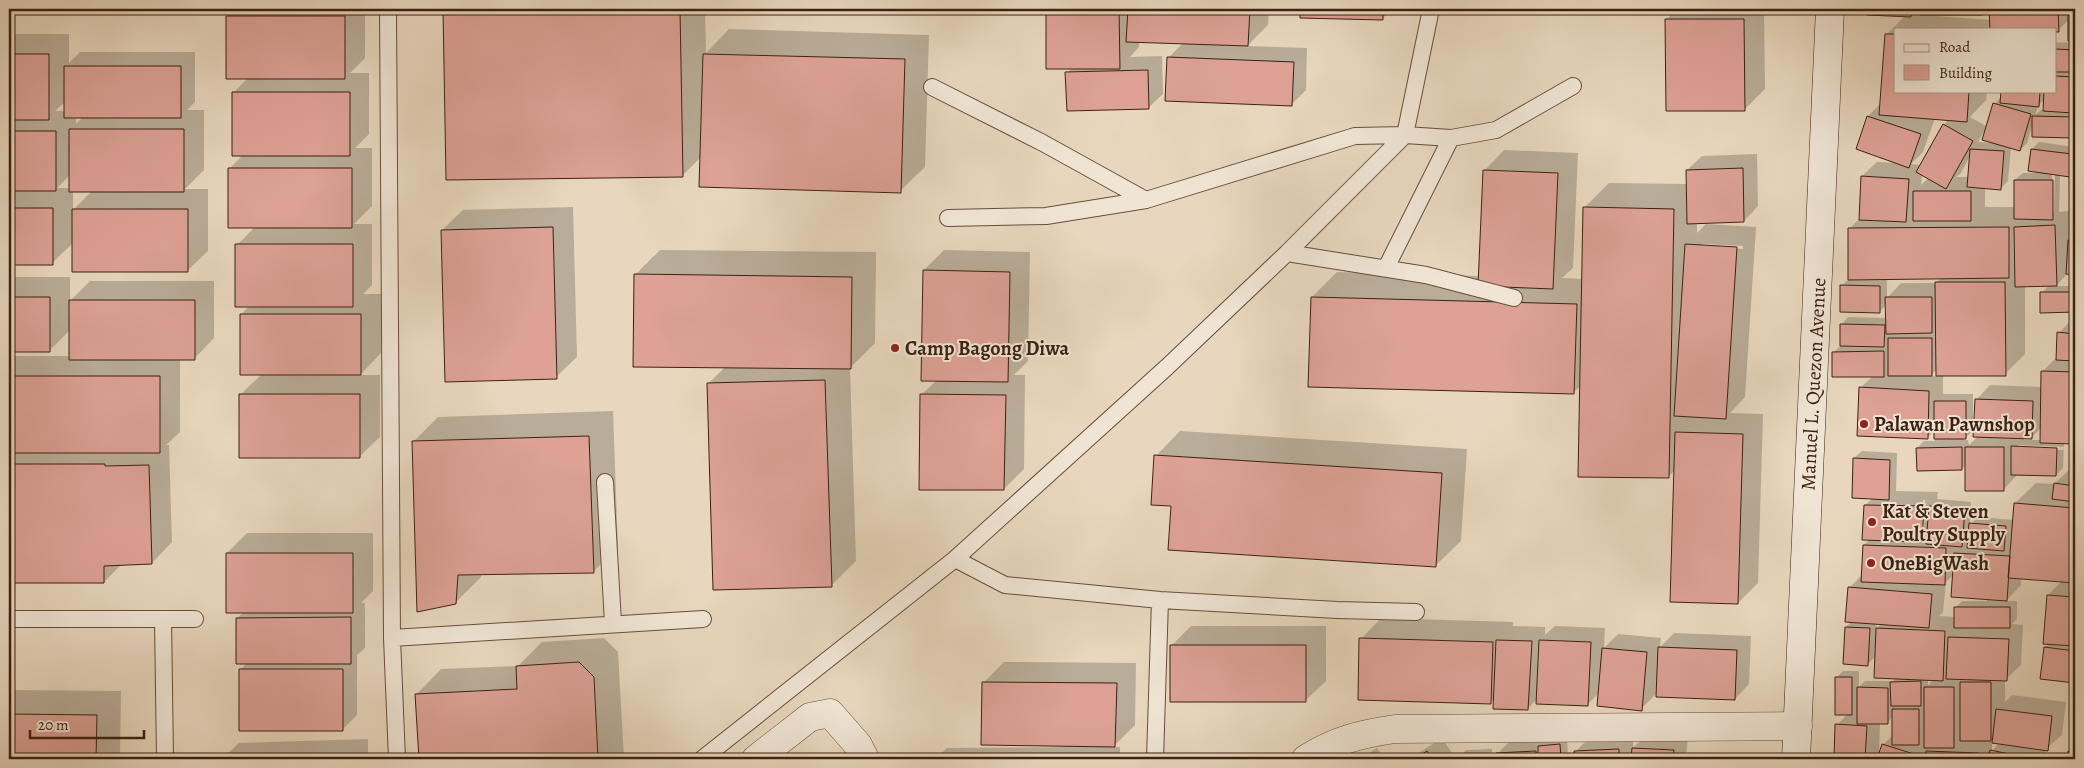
<svg xmlns="http://www.w3.org/2000/svg" width="2084" height="768" font-family="Alegreya,serif">
  <rect width="100%" height="100%" fill="#e8d7be"/>
  <filter id="stains"><feTurbulence type="fractalNoise" baseFrequency=".004" numOctaves="4"/><feColorMatrix values="0 0 0 0 .2 0 0 0 0 .09 0 0 0 0 .02 0 0 0 .5 -.17"/></filter>
  <radialGradient id="worn" r=".72"><stop offset=".6" stop-color="#630" stop-opacity="0"/><stop offset="1" stop-color="#630" stop-opacity=".3"/></radialGradient>
  <path fill="#0003" fill-rule="evenodd" d="M235 9H365V58L350 73H369V134L355 148H372V206L354 224H372V285L363 294H381V353L360 375H380V437L359 457 240 395 262 374 241 315 250 305 237 245 255 227 229 169 244 154 233 93 248 78 227 17Z
    M445 9H705L706 53 729 29 929 35 925 167 900 191 701 157 682 176Z
    M1047 9H1269L1268 25 1247 46 1307 48 1306 90 1292 104 1168 58 1183 43 1139 41V47L1130 57 1162 56 1163 94 1148 108 1067 73 1072 68H1048Z
    M1301 9H1392L1382 19 1301 17Z
    M1677 9H1764L1765 89 1745 109 1666 20Z
    M1868 9H1918L1912 14 1921 15V9H1987L1981 14H1935V16L1991 20 1990 9H2075V40H2070V19L2058 30 2055 29H1895V91H1987L1986 100 1970 117 1988 127 1995 104 2001 97 2002 91H2055V42L2075 43V108L2073 110H2075V137L2034 136 2033 123 2027 143 2020 150 2011 147 2008 181 2001 188 1985 187V207H2015V180L2023 173H2036L2032 149 2039 142 2075 147V170L2069 176 2060 174 2059 212 2069 211 2070 240 2075 235V273H2068L2056 286H2075V311L2042 312V293L2049 285 2025 286V354L2005 374 1943 375V394H1973V422H1975L1976 400 1990 385 2042 387V372L2057 357 2059 333 2073 318 2075 319V442H2064L2063 468 2056 475 2018 474 2003 490 1966 465 1962 469 1917 448 1924 441H1935V430L1927 438 1860 388 1873 376 1834 352 1841 345V325L1848 317 1887 318V304L1879 312 1842 286 1849 278V229L1860 218 1862 176 1877 162 1897 163 1857 149 1868 116 1881 103 1887 34 1905 16 1868 14ZM2045 99 2044 110H2041L2035 115 2038 106ZM1935 118 1949 119 1944 125 1921 165 1911 164 1923 152ZM1987 126 1993 143 1978 142ZM1971 154 1969 177H1956L1961 173ZM1922 174 1929 178 1921 185ZM2052 174H2055L2054 212H2052ZM1942 277 1936 283H1901L1887 298V278ZM1937 369V376H1930ZM2042 427V440H2024L2025 437 2031 438ZM1975 429 1978 436 1969 445 1968 440H1963ZM2018 445 2064 447V450L2018 448Z
    M9 34H69V63L80 52H195V102L187 110H204V170L185 189H208V251L187 271 73 243 52 263H9ZM65 102V111H55ZM76 116H84L76 124ZM70 175V188H57ZM73 191H92L73 210Z
    M1504 150 1578 153 1573 268 1562 278 1583 279 1584 208 1609 183 1687 184V170L1702 156 1757 154 1758 206 1744 221 1697 222V233L1706 224 1756 227 1745 397 1730 413 1763 414 1758 583 1738 603 1675 470 1668 477 1581 385 1574 392 1312 297 1337 272 1479 276 1484 171ZM1703 244 1743 246V249L1703 246Z
    M573 207 577 357 556 377 442 230 463 210Z
    M660 250 876 252 875 343 850 368 856 561 831 586 708 384 725 367 635 275Z
    M944 250 1030 252 1028 361 1014 375H1025L1024 469 1004 489 921 395 937 380 924 270Z
    M9 277H70V301L90 281H214V338L194 359H180V432L166 445H169L172 542 152 563 122 564 104 582H9V358L11 356H70V330L49 351H9Z
    M613 411 618 547 593 572 481 573V577L456 602 413 442 438 417Z
    M1180 431 1467 449 1461 541 1436 565 1156 456Z
    M1862 451 1897 453 1896 491 1938 492 1937 499 1971 502 1970 525 1978 517 2014 520 2015 503 2036 483 2054 484 2070 469 2075 470V682L2042 678 2045 647 2049 643 2048 595 2062 581 2021 578V585L2006 601H2017V619L2012 624 2023 625 2021 665 2005 680V702L2012 695 2066 702 2062 735 2046 749 2044 759H1927L1926 758 1925 759H1835L1837 725 1848 714 1836 678 1843 671H1859V687L1865 681H1893L1896 678 1876 656 1868 664 1846 627 1852 621 1849 588 1863 574 1864 545 1870 539 1865 505 1873 498 1854 458ZM1923 500H1925L1924 527H1922ZM1954 574 1987 598V601H1962L1955 608V617L1939 616 1943 612 1946 582ZM1877 623H1882L1876 629ZM1928 679H1934L1928 685ZM1893 717V735L1883 745 1879 755 1880 723H1887ZM1992 742 1999 743 1992 751Z
    M247 533H373V591L361 603H365V648L357 655V715L343 729 240 670 247 663 237 618 244 612 227 553Z
    M1381 618 1513 622V626L1545 627V635L1555 626 1605 628 1604 648 1618 634 1661 638 1660 647 1674 633 1751 636 1749 684 1735 699 1657 693 1641 709 1599 693 1587 705 1537 699 1527 709 1495 698 1491 702 1361 639Z
    M1191 626H1326V681L1305 701 1171 646Z
    M604 638 618 652 624 759H420L417 694 441 669 518 666 542 642Z
    M1004 662 1136 663 1135 725 1113 747H1120V759H935L947 748 1064 747V745L984 682Z
    M9 690 121 691 120 759H9Z
    M1647 734 1688 736 1686 759H1576L1575 752 1590 737 1633 736V748Z
    M1442 738 1456 759H1409Z
    M1567 738 1568 759H1498L1497 754 1512 739Z
    M368 739V759H222L239 743Z
    M2075 746V759H2068L2069 752Z
    M1377 748 1384 759H1360Z
    M1492 749V759H1459V757L1466 750Z"/>
  <path fill="#dda196" stroke="#3d2110" d="M443 9H680L683 177 446 180Z
    M1046 9H1119L1120 69H1046Z
    M1128 9H1250L1248 46 1126 42Z
    M1300 9H1383V20L1300 18Z
    M1867 9H1912L1911 17 1867 15Z
    M1920 9H1982V15H1920Z
    M1989 9H2058L2059 32H2055V29H1990Z
    M2068 9H2075V41H2068Z
    M226 16H345V79H226Z
    M1665 19H1744L1745 111H1666Z
    M1885 34H1895V91H1969L1967 122 1879 115Z
    M2055 49 2075 50V72H2055Z
    M9 54H49V120H9Z
    M703 54 905 59 901 193 699 187Z
    M1167 57 1294 62 1292 106 1165 101Z
    M64 66H181V118H64Z
    M1148 70 1149 109 1067 111 1065 72Z
    M2055 76 2075 77 2073 113 2043 111 2044 91H2055Z
    M2001 91H2040L2039 107 2000 103Z
    M232 92H350V156H232Z
    M1993 103 2031 114 2020 151 1982 140Z
    M1867 116 1921 134 1909 168 1856 149Z
    M2032 116 2075 117V138L2032 137Z
    M1943 124 1973 141 1946 189 1916 172Z
    M69 129H184V192H69Z
    M9 131H56V191H9Z
    M1970 149 2004 151 2001 190 1967 187Z
    M2031 149 2072 154 2070 177 2028 171Z
    M228 168H352V228H228Z
    M1743 168 1744 222 1687 224 1686 170Z
    M1483 170 1558 173 1553 289 1478 286Z
    M1861 176 1909 179 1906 222 1859 220Z
    M2014 180H2053V220L2014 219Z
    M1913 191H1971V221H1913Z
    M1583 207 1674 209 1669 478 1578 477Z
    M9 208H53V265H9Z
    M72 209H188V272H72Z
    M2055 225 2057 286 2015 287 2014 227Z
    M553 227 557 379 445 382 441 230Z
    M2009 227V278L1848 280V228Z
    M2068 240H2075V275L2066 274Z
    M235 244H353V307H235Z
    M1685 244 1737 247 1726 419 1674 416Z
    M923 270 1010 272 1008 382 921 381Z
    M634 274 852 277 851 369 633 367Z
    M1935 282H2005L2006 376H1936Z
    M1840 285 1880 286V313L1840 312Z
    M2040 292H2075V312L2040 313Z
    M9 297H50V352H9Z
    M1311 297 1577 304 1574 394 1308 387Z
    M1885 297H1932V333L1886 334Z
    M69 300H195V360H69Z
    M240 314H361V375H240Z
    M1840 324 1885 325 1884 347 1840 346Z
    M2057 332 2075 334V361L2056 360Z
    M1888 338H1932V376H1888Z
    M1884 351V377H1832V352Z
    M2041 371 2075 372V444L2040 443Z
    M9 376H160V453H9Z
    M825 380 832 587 713 590 707 383Z
    M1859 387 1929 391 1928 439 1857 436Z
    M239 394H360V458H239Z
    M920 394 1006 395 1004 490H919Z
    M1975 399 2033 401 2032 439 1973 437Z
    M1934 401H1966V439H1934Z
    M1675 432 1743 434 1738 604 1670 602Z
    M589 436 594 573 458 575 456 604 417 612 412 441Z
    M2011 446 2057 448 2056 476 2011 475Z
    M1962 447V470L1917 471 1916 448Z
    M1965 447H2004V491H1965Z
    M1154 455 1442 473 1436 567 1168 550 1171 506 1151 505Z
    M1853 458 1890 460 1889 500 1852 498Z
    M9 464H105V466L149 465 152 564 104 566V583H9Z
    M2054 483 2075 486V502L2052 499Z
    M2014 503 2075 508V583L2008 578Z
    M1864 505 1924 506 1922 542 1862 540Z
    M1929 506 1965 509 1962 547 1926 544Z
    M1969 523 2006 526 2004 551 1967 548Z
    M1863 545 1946 548 1945 585 1861 582Z
    M226 553H353V613H226Z
    M1954 553 2010 556 2007 601 1951 597Z
    M1848 587 1932 594 1929 628 1845 622Z
    M2047 595 2075 597V646L2043 644Z
    M1954 607H2010V628H1954Z
    M351 617V664H236V618Z
    M1845 627 1870 628 1868 666 1843 664Z
    M1876 628 1945 631 1943 681 1874 678Z
    M1948 637 2009 639 2007 681 1946 679Z
    M1359 638 1493 642 1491 704 1358 700Z
    M1496 640 1532 641 1528 710 1493 709Z
    M1539 640 1591 642 1588 706 1536 704Z
    M1170 645H1306V702H1170Z
    M1658 647 1737 650 1735 700 1656 697Z
    M2044 647 2075 651V683L2040 679Z
    M1602 648 1647 652 1642 711 1597 706Z
    M579 662 594 677 598 759H419L415 694 517 689 516 666Z
    M239 669H343V731H239Z
    M1835 677H1852V715H1835Z
    M1921 681V706H1891L1890 682Z
    M982 682 1117 683 1115 747 981 745Z
    M1960 682H1991V741H1960Z
    M1857 687 1888 688V724H1857Z
    M1924 687H1954V748H1924Z
    M1892 709H1919V745H1892Z
    M1996 709 2052 716 2048 751 1992 743Z
    M9 714 97 715 96 759H9Z
    M1835 724 1867 726 1865 759H1834Z
    M1560 744 1561 759H1538V746Z
    M1882 744 1917 755 1916 759H1877Z
    M1632 748 1674 750 1673 759H1631Z
    M1619 749V759H1575L1574 751Z
    M1990 750 2034 759H1988Z
    M1427 751 1432 759H1415Z
    M1536 751V759H1496V753Z
    M1926 751 1978 753V759H1925Z
    M2068 751 2075 752V759H2067Z
    M1458 756H1485V759H1458Z"/>
  <g fill="none" stroke-linecap="round" stroke-linejoin="round">
    <defs>
      <path id="lane" d="M388 9 392 638 397 759
        M932 87 1043 143 1146 200
        M948 218 1046 216 1146 200 1355 136 1405 135 1451 138 1496 130 1573 86
        M1287 253 1426 275 1514 298
        M1386 268 1451 138
        M605 482 613 623
        M955 559 1005 585 1160 600 1337 610 1416 612
        M9 619H195
        M163 619 165 759
        M392 638 703 619
        M702 759 955 559 1167 367 1287 253 1405 135 1431 9
        M1155 759 1160 600"/>
      <path id="street" d="M756 759 810 717 830 713 858 745 865 759
        M1306 759C1335 740 1361 734 1395 729L1798 726"/>
      <path id="secondary" d="M1796 759 1830 9"/>
    </defs>
    <use href="#lane" stroke="#684e3c" stroke-width="18"/>
    <use href="#street" stroke="#684e3c" stroke-width="29"/>
    <use href="#secondary" stroke="#3d2110" stroke-width="29"/>
    <use href="#lane" stroke="#f0e5d5" stroke-width="16"/>
    <use href="#street" stroke="#f0e5d5" stroke-width="28"/>
    <use href="#secondary" stroke="#f0e5d5" stroke-width="28"/>
  </g>
  <g fill="#8f2418" stroke="#f0e5d5" stroke-width="2">
    <circle cx="895" cy="348" r="5"/>
    <circle cx="1864" cy="424" r="5"/>
    <circle cx="1872" cy="522" r="5"/>
    <circle cx="1871" cy="563" r="5"/>
  </g>
  <g text-anchor="middle" stroke-width="4" stroke-linejoin="round" paint-order="stroke">
    <g font-size="20" font-weight="bold" fill="#3d2110" stroke="#f0e5d5" text-anchor="start">
      <text x="905" y="355">Camp Bagong Diwa</text>
      <text x="1874" y="431">Palawan Pawnshop</text>
      <text x="1882" y="518">Kat &amp; Steven<tspan x="1882" dy="23">Poultry Supply</tspan></text>
      <text x="1881" y="570">OneBigWash</text>
    </g>
    <g font-size="20" fill="#3d2110" stroke="#f0e5d5">
      <text transform="translate(1813 384) rotate(-87)" y="7">Manuel L. Quezon Avenue</text>
    </g>
  </g>
  <rect width="2084" height="768" fill="none" stroke="#e8d7be" stroke-width="30"/>
  <rect x="10" y="10" width="2064" height="748" fill="none" stroke="#3d2110" stroke-width="2.5"/>
  <rect x="15" y="15" width="2054" height="738" fill="none" stroke="#3d2110"/>
  <rect x="1894" y="28" width="162" height="65" fill="#f0e5d5" stroke="#a89786"/>
  <rect x="1904" y="44" width="25" height="8" fill="#f0e5d5" stroke="#a89786"/>
  <text x="1939" y="52" font-size="15" fill="#3d2110">Road</text>
  <rect x="1904" y="65" width="25" height="15" fill="#dda196" stroke="#a89786"/>
  <text x="1939" y="78" font-size="15" fill="#3d2110">Building</text>
  <path d="M30 730v8h114v-8" fill="none" stroke="#3d2110" stroke-width="2.5"/>
  <text x="38" y="730" font-size="15" fill="#3d2110" stroke="#f0e5d5" stroke-width="4" paint-order="stroke">20 m</text>
  <rect width="100%" height="100%" filter="url(#stains)"/>
  <rect width="100%" height="100%" fill="url(#worn)"/>
</svg>
